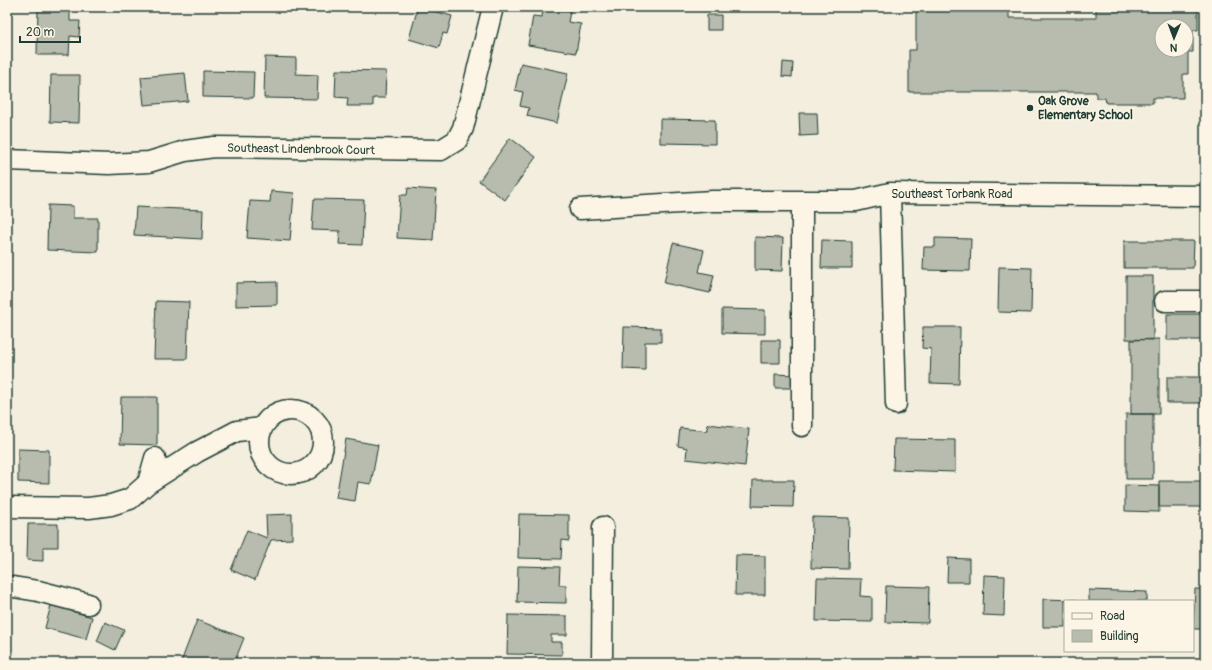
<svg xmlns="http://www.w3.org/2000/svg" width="1212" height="670" font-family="Pangolin,sans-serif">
  <rect width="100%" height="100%" fill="#f3eede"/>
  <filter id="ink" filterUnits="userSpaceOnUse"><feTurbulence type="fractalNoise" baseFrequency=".025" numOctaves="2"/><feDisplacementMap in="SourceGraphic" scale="8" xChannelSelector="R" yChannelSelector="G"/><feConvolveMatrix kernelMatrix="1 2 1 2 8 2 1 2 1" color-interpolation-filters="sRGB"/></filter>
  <g filter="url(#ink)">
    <path fill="#b8bcae" stroke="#1f3d34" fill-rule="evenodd" d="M38 7H70V21H80L79 37 70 36 69 55H37Z
      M418 7 452 16 447 34 443 33 439 48 409 39Z
      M543 7H571L568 22 581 24 576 53 528 45 533 16 542 17Z
      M916 7H1009V18H1096V7H1198V30H1193V52H1188V74H1183V98H1153V103H1106L1105 98H1096V92H909V50H916ZM1162 26H1186V50H1162Z
      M707 15H721V30H707Z
      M265 57 296 58V74L318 75 317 99 264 98Z
      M783 62 793 63 792 77 782 76Z
      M521 63 568 73 557 123 527 116 529 108 520 106 523 92 515 90Z
      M336 70 386 71 385 98H373V106H347L348 98 335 97Z
      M203 71 254 72 253 98 203 97Z
      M185 73 188 101 144 105 141 77Z
      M51 75H80L79 123 50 122Z
      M799 113H817L818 135 800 136Z
      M660 119 715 120V144L660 143Z
      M510 138 536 157 505 200 479 181Z
      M408 188 436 190 433 240 397 238 400 195H407Z
      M271 191 294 193 290 241 247 238 250 201 270 202Z
      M314 199 364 200 362 245 339 244 340 231 312 230Z
      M48 205 73 206V218H98V252L47 250Z
      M136 207 203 210 202 239 134 235Z
      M755 237 783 238 782 271 755 270Z
      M935 238 971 239 970 271 923 270 924 247H935Z
      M822 240 852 241V268H821Z
      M1124 241H1194L1193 268H1124Z
      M673 243 704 250 699 272 714 275 710 293 664 283Z
      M999 267 1032 268 1031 313 998 312Z
      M1126 276H1153V340L1126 339Z
      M277 282V305L236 306V283Z
      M156 301 189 302 187 359H154Z
      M722 309 765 310V334L722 333Z
      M1167 314H1205V340H1167Z
      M624 327 661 328V342H645V370L623 369Z
      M923 327H960L959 384 930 383 931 349 922 348Z
      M1159 339V414H1131V340Z
      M761 340H780V363H761Z
      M775 374 794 375 793 388H775Z
      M1167 377H1205V403H1167Z
      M121 397H157V445L120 444Z
      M1126 414H1153V479H1126Z
      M708 424 749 429 745 466 686 459 687 448 678 446 680 428 707 431Z
      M346 439 378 445 371 484 358 482 355 501 336 498Z
      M894 439 955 440V472L893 470Z
      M18 449 49 450V483L18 482Z
      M753 480H794L793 507 752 506Z
      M1159 481H1205V507H1159Z
      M1125 485 1159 486V512L1125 511Z
      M292 514V539L271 540 255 580 231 570 247 530 267 538 266 515Z
      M519 514 569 515V541L562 540 561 559 518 558Z
      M812 517 849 518 848 569 811 568Z
      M28 524H58V547H43V561L27 560Z
      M736 555 765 556V595H735Z
      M948 558 969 559V582H947Z
      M518 566 560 567 559 585H566V603L517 602Z
      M984 575 1005 576 1004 616 983 615Z
      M817 578 861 579 860 596 872 597V622L816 621Z
      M886 586 929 587 928 623 885 622Z
      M1195 589H1205V629H1193Z
      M1089 590 1147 592V601H1089Z
      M1043 599 1076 600 1065 601V627H1043Z
      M51 605 92 617 86 639 45 628Z
      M508 615 567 616V635H551V642H562V655L507 654Z
      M197 620 244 638 236 658 244 661V663L181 662Z
      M105 622 124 630 115 650 97 641Z"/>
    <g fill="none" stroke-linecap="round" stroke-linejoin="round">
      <defs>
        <path id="minor" d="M7 160 109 164 149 162 185 151 214 147 441 150 457 140 463 128 493 7
          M890 193 896 404
          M802 201V426
          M580 209 713 201H856L890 193 1205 196
          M1165 301H1205
          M259 442a32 32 0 1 1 64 0a32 32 0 1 1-64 0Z
          M148 483 197 452 237 431 262 428
          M7 507 89 508 111 505 130 499 148 483 155 458
          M7 586 38 591 88 604
          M602 663 603 527"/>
      </defs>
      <use href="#minor" stroke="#1f3d34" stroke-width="23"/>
      <use href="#minor" stroke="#fcf5e5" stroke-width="20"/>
    </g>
  </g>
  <circle fill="#1f3d34" stroke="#fcf5e5" stroke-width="1.5" cx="1030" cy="108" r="4"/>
  <g text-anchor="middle" stroke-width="3" stroke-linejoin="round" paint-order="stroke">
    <g font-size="12" font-weight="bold" fill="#1f3d34" stroke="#fcf5e5" text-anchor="start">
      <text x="1038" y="105">Oak Grove<tspan x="1038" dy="14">Elementary School</tspan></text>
    </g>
    <g font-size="12" fill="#1f3d34" stroke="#fcf5e5">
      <text transform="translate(301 149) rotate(1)" y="4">Southeast Lindenbrook Court</text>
      <text x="952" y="198">Southeast Torbank Road</text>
    </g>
  </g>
  <rect width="1212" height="670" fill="none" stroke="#fcf5e5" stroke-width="24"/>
  <rect x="12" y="12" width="1188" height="646" fill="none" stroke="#1f3d34" stroke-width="1.5" filter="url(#ink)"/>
  <rect x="1064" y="600" width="130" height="52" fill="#fcf5e5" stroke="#a4ab9e"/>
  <rect x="1072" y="613" width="20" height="6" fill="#fcf5e5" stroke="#a4ab9e"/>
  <text x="1100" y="620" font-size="12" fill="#1f3d34">Road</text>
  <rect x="1072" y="630" width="20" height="12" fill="#b8bcae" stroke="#a4ab9e"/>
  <text x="1100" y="640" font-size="12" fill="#1f3d34">Building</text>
  <g transform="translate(1174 38) rotate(181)"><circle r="19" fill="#fcf5e5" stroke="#a4ab9e"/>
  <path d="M0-3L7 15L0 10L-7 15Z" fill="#1f3d34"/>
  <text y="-6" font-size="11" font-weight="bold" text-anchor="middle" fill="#1f3d34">N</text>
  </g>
  <path d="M20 36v6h60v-6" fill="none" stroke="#1f3d34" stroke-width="2"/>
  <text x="26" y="36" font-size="12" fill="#1f3d34" stroke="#fcf5e5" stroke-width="3" paint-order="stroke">20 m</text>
</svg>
